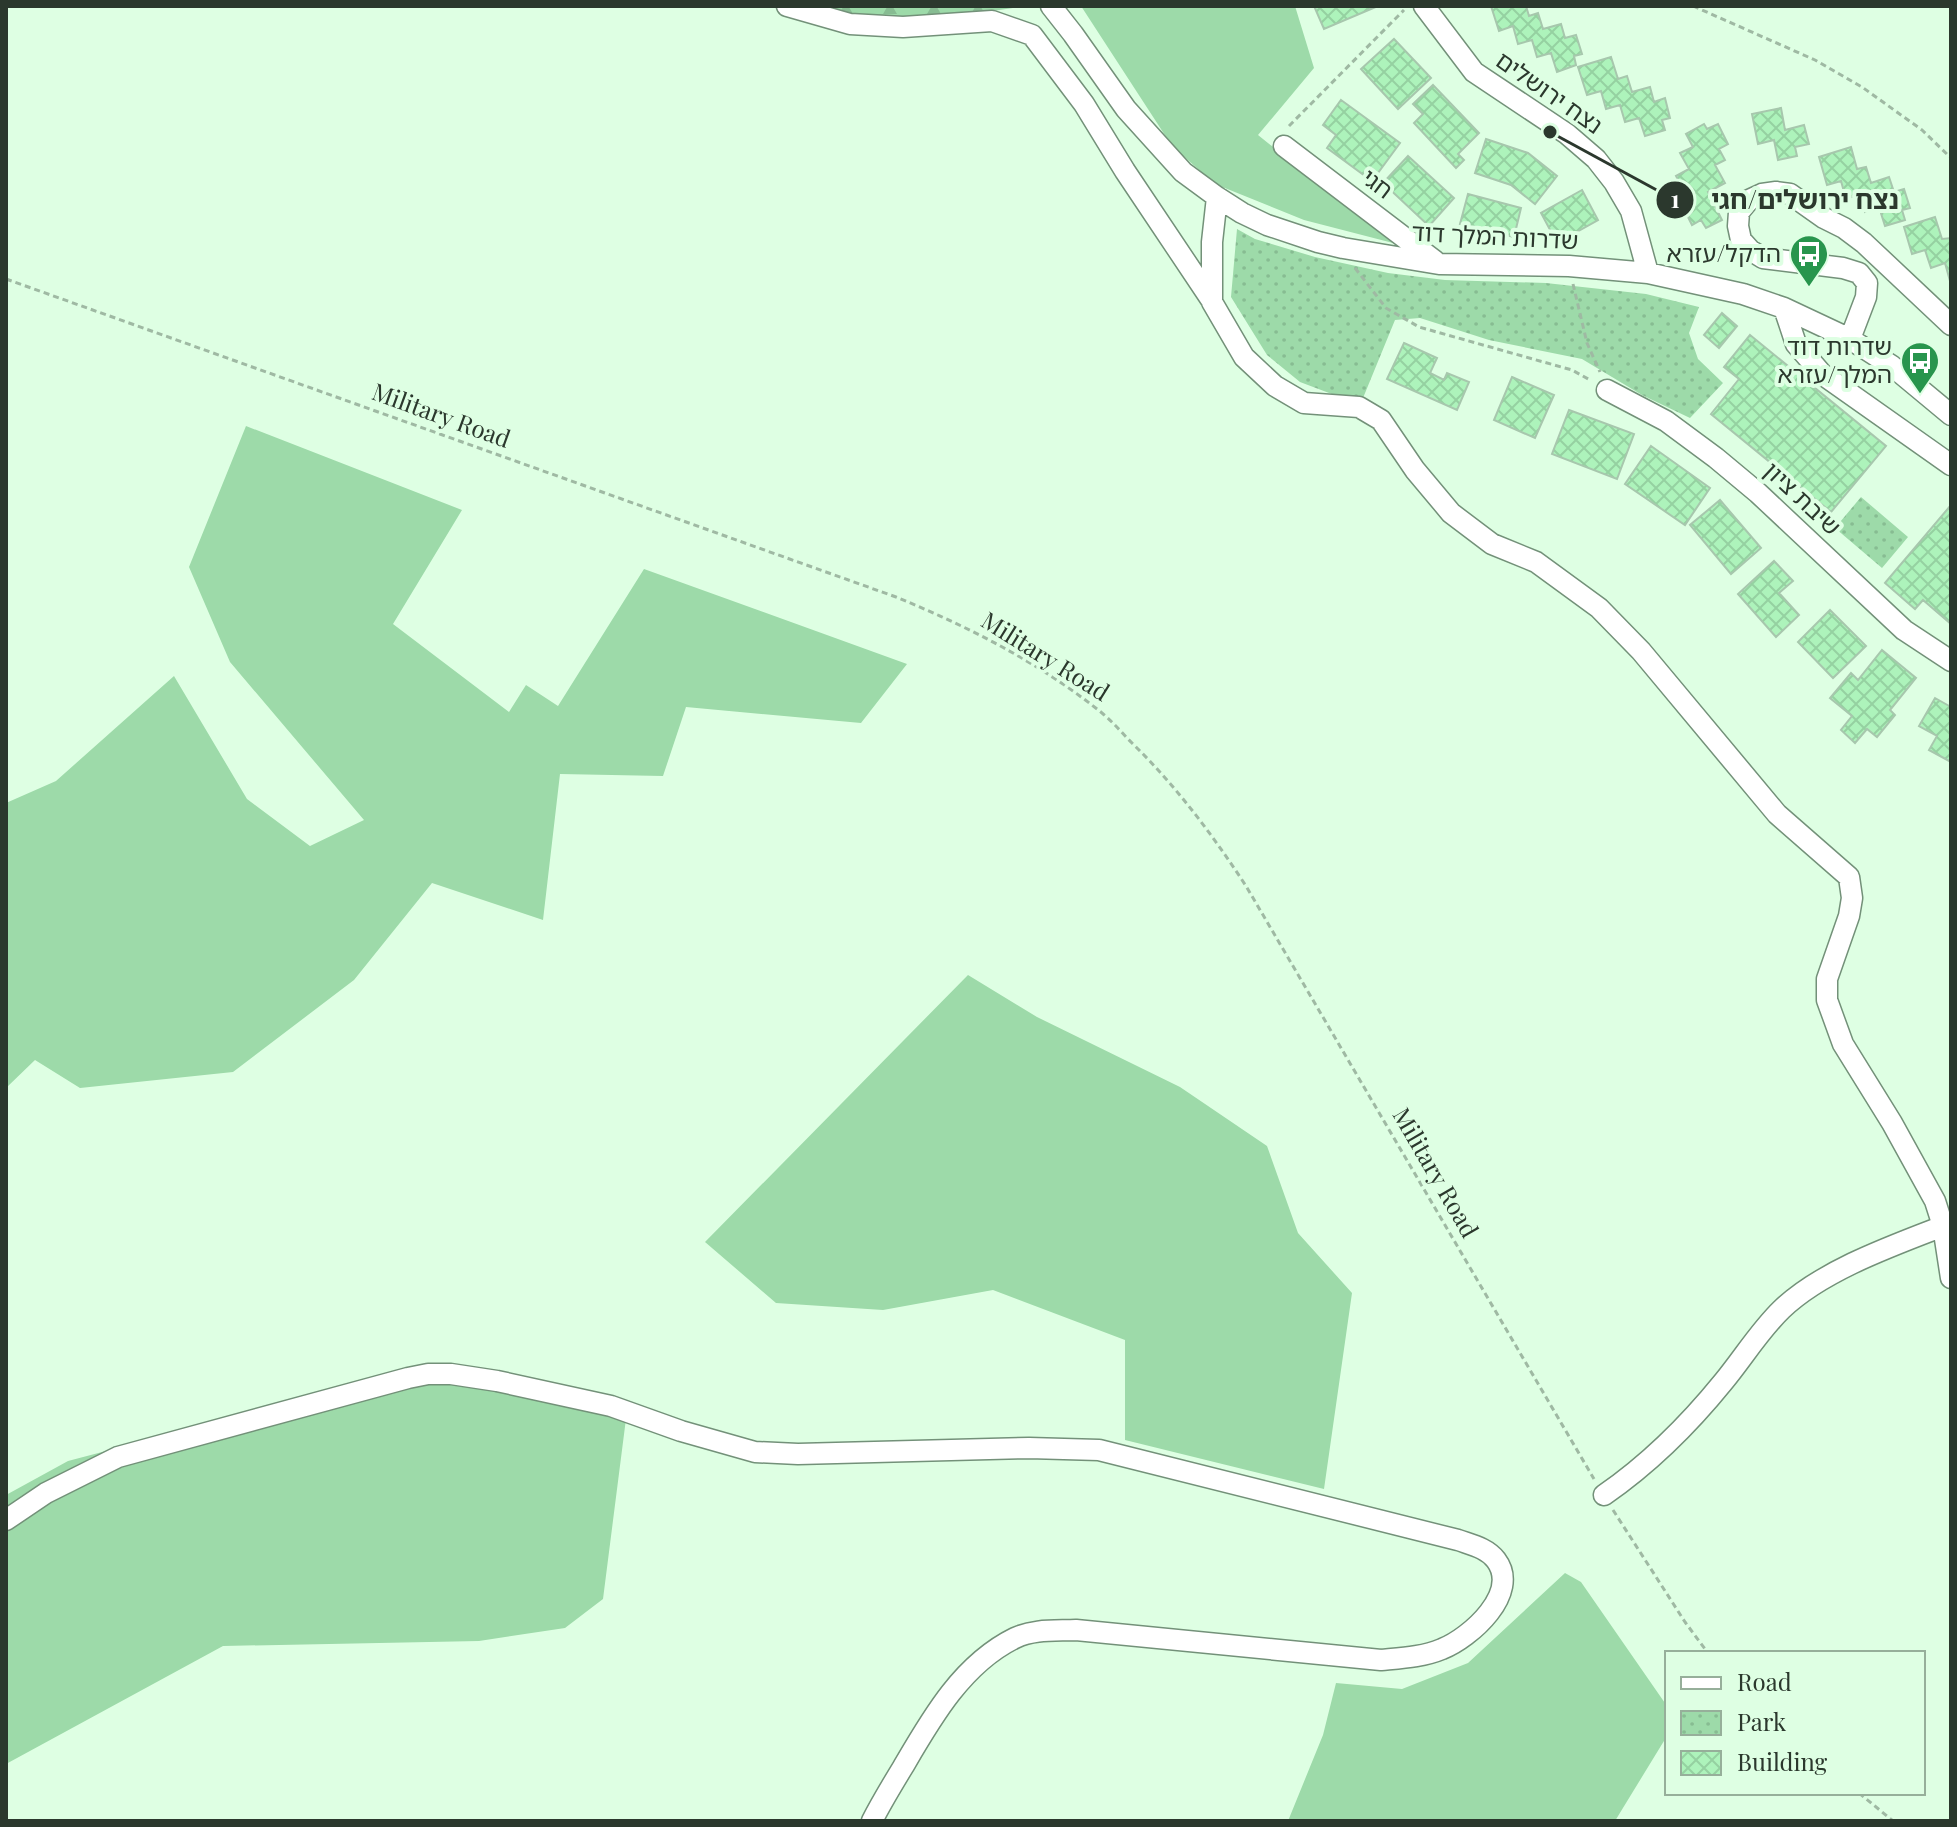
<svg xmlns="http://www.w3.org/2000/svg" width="1957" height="1827" font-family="'Playfair Display','Noto Sans Hebrew',serif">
  <defs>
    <pattern id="forest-firs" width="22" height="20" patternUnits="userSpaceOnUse" patternTransform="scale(2)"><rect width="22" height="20" fill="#9ddaa9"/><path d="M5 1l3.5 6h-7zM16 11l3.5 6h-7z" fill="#87bc92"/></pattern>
    <pattern id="park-dots" width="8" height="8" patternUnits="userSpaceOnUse" patternTransform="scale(2)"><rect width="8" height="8" fill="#9ddaa9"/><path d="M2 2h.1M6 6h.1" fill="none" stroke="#87bc92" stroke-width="1.8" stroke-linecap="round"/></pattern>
    <pattern id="building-cross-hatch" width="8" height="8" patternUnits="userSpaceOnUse" patternTransform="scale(2)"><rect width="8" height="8" fill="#adf3bb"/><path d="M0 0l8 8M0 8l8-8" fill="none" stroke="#95d1a1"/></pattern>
  </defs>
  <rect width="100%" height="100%" fill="#deffe3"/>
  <path fill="#9ddaa9" d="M1081 6H1295L1314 68 1258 135 1393 243 1304 220 1215 184 1172 146Z
    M246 426 462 510 393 624 509 712 526 685 558 706 644 569 907 664 861 723 686 707 663 776 560 774 543 920 432 883 354 980 233 1072 80 1088 35 1060 6 1088V803L56 781 174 676 247 799 310 846 364 820 230 662 189 567Z
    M968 975 1037 1017 1180 1087 1267 1146 1298 1233 1352 1293 1324 1489 1125 1440V1340L993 1290 883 1310 776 1303 705 1242Z
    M432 1365 628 1403 603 1599 565 1628 479 1641 223 1646 6 1764V1495L68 1461Z
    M1565 1573 1581 1582 1667 1706V1736L1615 1821H1288L1323 1735 1336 1683 1402 1689 1468 1663Z"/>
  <path fill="url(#forest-firs)" d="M814 6H1026L931 20 837 13Z"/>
  <path fill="url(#park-dots)" d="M1237 229 1255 239 1315 257 1388 273 1445 280 1546 283 1646 294 1699 307 1689 333 1698 359 1723 383 1690 418 1642 395 1582 359 1489 340 1420 318 1395 320 1363 398 1337 396 1300 382 1267 355 1231 297Z
    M1861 497 1908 537 1882 568 1835 528Z"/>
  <path fill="url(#building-cross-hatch)" stroke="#a7c7ad" stroke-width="2" d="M1314 6H1378L1324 29Z
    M1491 6H1526L1529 16 1538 13 1543 29 1561 24 1565 38 1576 35 1582 54 1574 56 1576 65 1557 72 1551 53 1537 57 1532 40 1518 44 1513 26 1499 31Z
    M1394 39 1431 78 1398 109 1361 69Z
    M1611 57 1618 79 1627 76 1632 92 1650 87 1654 102 1665 98 1670 118 1662 120 1665 130 1645 136 1639 118 1625 122 1620 105 1606 109 1601 91 1587 95 1578 67Z
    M1433 85 1479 133 1458 154 1464 160 1456 168 1414 123 1423 114 1413 104Z
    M1341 100 1400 143 1372 181 1327 148 1336 135 1323 125Z
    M1781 108 1785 130 1804 125 1809 144 1795 147 1797 156 1778 160 1774 140 1758 144 1752 114Z
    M1704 124 1707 129 1718 124 1728 144 1719 149 1725 160 1715 165 1725 183 1708 192 1722 220 1706 228 1701 220 1692 225 1675 191 1682 187 1676 176 1689 169 1680 153 1693 147 1686 134Z
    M1486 139 1528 153 1557 176 1535 204 1511 185 1475 173Z
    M1851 147 1857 169 1866 167 1871 183 1889 177 1894 192 1904 189 1910 208 1902 210 1905 220 1885 226 1879 207 1865 212 1860 194 1846 199 1841 181 1827 185 1819 157Z
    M1408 156 1454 198 1429 226 1383 183Z
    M1582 190 1598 220 1557 243 1541 213Z
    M1468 194 1521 208 1514 237 1460 224Z
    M1935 217 1942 239 1951 238 1950 281 1945 263 1931 268 1925 250 1912 254 1904 227Z
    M1722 313 1737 326 1719 348 1704 335Z
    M1750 335 1886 446 1831 512 1711 414 1739 379 1724 367Z
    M1404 343 1437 358 1430 373 1444 380 1447 373 1469 382 1457 410 1387 379Z
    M1512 377 1554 395 1535 438 1494 420Z
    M1569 410 1634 434 1617 479 1552 454Z
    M1651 446 1710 488 1685 525 1625 484Z
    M1720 500 1761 548 1731 574 1690 525Z
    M1951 505V624L1923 600 1915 609 1885 583Z
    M1774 561 1793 581 1779 593 1799 615 1776 637 1738 594Z
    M1830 610 1866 646 1833 678 1798 642Z
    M1882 650 1916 678 1890 710 1895 715 1877 737 1867 729 1855 743 1841 730 1852 716 1830 698 1851 673 1858 680Z
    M1935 698 1951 707V762L1929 750 1937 736 1919 726Z"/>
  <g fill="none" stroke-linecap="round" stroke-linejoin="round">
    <defs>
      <path id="minor" d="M787 6 850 24 903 27 992 21 1032 35 1084 104 1125 171 1212 301
        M1051 6 1073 34 1126 109 1183 172 1217 197 1242 213 1267 225 1318 242 1343 248 1439 264 1569 266 1648 273 1743 294 1784 308 1850 339 1892 366 1951 415
        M1424 6 1474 72 1567 134 1596 159 1614 182 1631 211 1648 273
        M1284 146 1435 261
        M1217 197 1212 242V302L1244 357 1275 386 1304 403 1359 407 1381 420 1415 470 1451 513 1492 544 1536 562 1599 608 1641 651 1777 814 1849 877 1852 898 1849 916 1827 979V1000L1843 1044 1892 1123 1935 1201 1943 1226 1951 1278
        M1784 308 1796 344 1822 374 1951 465
        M1850 339 1866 297 1867 283 1859 273 1843 268 1763 258 1750 250 1741 240 1738 226 1739 212 1749 200 1762 194 1776 192 1790 194 1824 218 1844 228 1864 243 1951 325
        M1607 390 1666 421 1716 458 1758 493 1904 630 1951 661
        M1604 1495C1649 1464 1690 1423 1724 1381 1743 1358 1760 1330 1782 1309 1824 1269 1897 1244 1951 1223
        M6 1520 46 1493 118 1457 408 1378 428 1374H451L497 1381 611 1406 681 1431 755 1452 798 1454 1029 1448 1099 1450 1458 1540C1472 1545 1487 1548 1496 1560 1521 1593 1470 1638 1442 1649 1423 1657 1402 1658 1381 1660L1076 1630C1055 1631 1034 1629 1015 1638 962 1664 931 1719 903 1767 892 1785 881 1803 872 1821"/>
    </defs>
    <use href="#minor" stroke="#739179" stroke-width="23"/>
    <path stroke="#9fb9a3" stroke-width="3" stroke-dasharray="6 4" stroke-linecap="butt" d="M1693 6 1815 60 1862 87 1922 130 1951 158
      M1289 126 1404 10
      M1355 268 1386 308 1419 327 1572 370 1590 380
      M6 279 896 597C969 627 1040 663 1102 713 1113 722 1122 733 1132 743 1176 786 1212 834 1246 886L1594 1479
      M1573 284 1587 343 1600 372
      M1613 1510 1685 1622 1708 1653
      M1859 1793 1893 1821"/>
    <use href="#minor" stroke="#fff" stroke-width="20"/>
  </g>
  <defs>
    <symbol id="bus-pin" viewBox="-11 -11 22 30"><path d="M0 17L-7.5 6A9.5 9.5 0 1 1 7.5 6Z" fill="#28954d" stroke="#deffe3"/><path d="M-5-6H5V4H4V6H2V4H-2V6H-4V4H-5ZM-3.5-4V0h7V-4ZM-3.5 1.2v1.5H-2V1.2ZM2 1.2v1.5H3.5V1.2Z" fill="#fff"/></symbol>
  </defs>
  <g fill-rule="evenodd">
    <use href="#bus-pin" x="1787" y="232" width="44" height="60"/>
    <use href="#bus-pin" x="1898" y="339" width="44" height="60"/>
  </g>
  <g text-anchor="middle" stroke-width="8" stroke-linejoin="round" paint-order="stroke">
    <g font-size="24" fill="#2b382d" stroke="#deffe3">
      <text transform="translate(1549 93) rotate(35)" y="8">נצח ירושלים</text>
      <text transform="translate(1377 184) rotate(37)" y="8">חגי</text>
      <text transform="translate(1495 237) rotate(3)" y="8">שדרות המלך דוד</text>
      <text transform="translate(441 416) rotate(20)" y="8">Military Road</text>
      <text transform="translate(1802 499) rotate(43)" y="8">שיבת ציון</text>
      <text transform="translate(1045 657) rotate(32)" y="8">Military Road</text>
      <text transform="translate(1435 1173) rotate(60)" y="8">Military Road</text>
    </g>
    <g font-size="24" fill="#2b382d" stroke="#deffe3" text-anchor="end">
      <text x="1781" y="262">הדקל/עזרא</text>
      <text x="1892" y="355">שדרות דוד<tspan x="1892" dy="28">המלך/עזרא</tspan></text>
    </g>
  </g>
  <path fill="none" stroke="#2b382d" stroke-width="3" d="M1550 132L1675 200"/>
  <g fill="#2b382d" stroke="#deffe3" stroke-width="3">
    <circle cx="1550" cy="132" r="8"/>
    <circle cx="1675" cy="200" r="20"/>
  </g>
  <g font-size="24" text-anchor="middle" font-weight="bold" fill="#fff">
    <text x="1675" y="208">1</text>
  </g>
  <g font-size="26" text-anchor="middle" font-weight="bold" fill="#2b382d" stroke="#deffe3" stroke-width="8" stroke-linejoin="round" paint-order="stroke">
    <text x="1805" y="209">נצח ירושלים/חגי</text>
  </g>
  <rect width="1957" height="1827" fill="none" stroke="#2b382d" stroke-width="16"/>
  <rect x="1665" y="1651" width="260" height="144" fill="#deffe3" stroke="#96af9a" stroke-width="2"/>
  <rect x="1681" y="1677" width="40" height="12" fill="#ffffff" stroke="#96af9a" stroke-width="2"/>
  <text x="1737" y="1691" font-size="24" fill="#2b382d">Road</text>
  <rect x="1681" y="1711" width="40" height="24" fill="url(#park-dots)" stroke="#96af9a" stroke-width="2"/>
  <text x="1737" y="1731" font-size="24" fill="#2b382d">Park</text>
  <rect x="1681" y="1751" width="40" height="24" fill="url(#building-cross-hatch)" stroke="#96af9a" stroke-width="2"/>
  <text x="1737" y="1771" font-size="24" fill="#2b382d">Building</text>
</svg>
